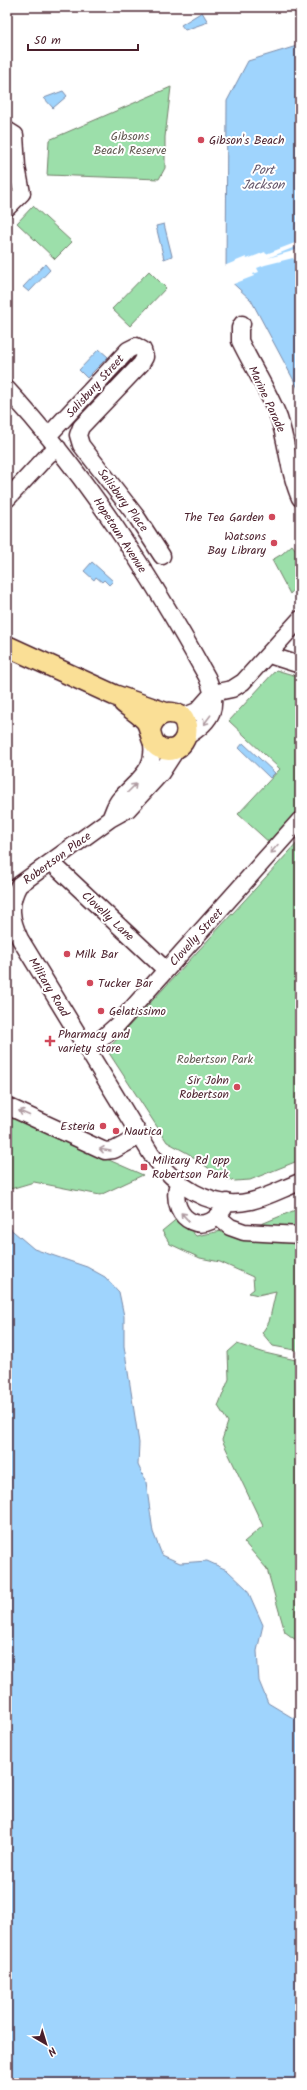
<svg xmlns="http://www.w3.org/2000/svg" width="307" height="2090" font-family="Kalam,sans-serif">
  <rect width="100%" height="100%" fill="#fff"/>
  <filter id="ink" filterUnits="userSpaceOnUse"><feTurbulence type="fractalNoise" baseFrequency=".025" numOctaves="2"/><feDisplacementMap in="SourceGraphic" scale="8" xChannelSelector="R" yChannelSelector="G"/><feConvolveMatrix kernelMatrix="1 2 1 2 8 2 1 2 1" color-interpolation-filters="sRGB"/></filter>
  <g filter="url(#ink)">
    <path fill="#9cdfaa" stroke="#737f6a" d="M171 87 165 137V168L159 179 47 175 49 140Z
      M33 206 72 242 55 259 17 223Z
      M149 271 166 288 130 326 112 309Z
      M292 545 300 555V583L290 594 272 560 282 554Z
      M276 670 300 677V815L272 845 238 814 280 769 229 721Z
      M300 840V1160L250 1180 235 1181 222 1178 189 1154 167 1142 107 1050Z
      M7 1115 143 1175 100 1195 34 1182 7 1190Z
      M300 1208V1227L259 1225Z
      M179 1217 196 1236 226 1230 300 1239V1351L273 1346 262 1333 269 1322 276 1291 258 1295 249 1293 254 1289 253 1277 220 1262 200 1258 170 1244 162 1231Z
      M237 1344 265 1353 300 1361V1643L285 1632 267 1569 244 1542 263 1526 222 1440 228 1422 218 1406 229 1379 228 1352Z"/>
    <path fill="#9fd4fd" stroke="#7d8ca9" d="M202 12 208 22 185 30 181 25Z
      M300 45V392L251 300 226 277 227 101 248 61Z
      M63 91 67 96 53 108 44 98Z
      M164 224 172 256 164 259 156 226Z
      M45 264 50 270 29 292 23 287Z
      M99 349 108 357 87 378 79 370Z
      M92 562 113 581 109 585 104 580 102 582 96 577 94 580 84 571Z
      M243 743 275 773 270 778 239 748Z
      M7 1226 34 1249 87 1267 105 1277 119 1292 124 1316V1346L139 1443 138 1465 146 1482 153 1532 162 1555 180 1563 207 1561 227 1570 247 1589 263 1625 257 1651 259 1681 268 1703 293 1718 300 1719V2083H7Z"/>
    <path fill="#fff" d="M300 241V245L268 258 300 249V258L294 260 293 258 265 265 257 268 259 272 253 274 254 276 231 285 224 278V266L246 257 247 259 265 252 266 254Z"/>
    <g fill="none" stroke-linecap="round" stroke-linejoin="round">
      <defs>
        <path id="minor" d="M7 130 15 135 17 167 22 193 7 208
          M242 324 240 328V341C252 366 269 392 279 418 288 445 288 472 300 498
          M7 389C87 476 150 574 207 677 220 707 213 721 186 737
          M48 436 128 350 136 346 143 350 145 357 141 364 81 427 78 435 81 445 136 516 162 556
          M7 499 48 455 58 448
          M270 653 275 657 300 665
          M213 693 232 689 243 682 300 619
          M182 717 197 711 213 693
          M178 747 161 773 128 809 110 819 19 885C8 904 11 920 20 939L151 1154C174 1184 210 1211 251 1201 268 1197 284 1188 300 1182
          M110 819C113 813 115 804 120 799 138 779 158 769 151 738
          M51 862 166 970
          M87 1049 99 1041 117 1025 300 820
          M7 1106 105 1151 114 1150 140 1136
          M178 1183C167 1221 210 1242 227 1202
          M218 1217 230 1227 244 1232 300 1235"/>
        <path id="major" d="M7 646 114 695 166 713
          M124 703C131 709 140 714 146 721 152 730 149 742 160 748 180 757 194 733 182 717 168 708 152 715 150 731"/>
      </defs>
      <use href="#minor" stroke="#4a1f2b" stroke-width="19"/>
      <use href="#major" stroke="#4a1f2b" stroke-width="23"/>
      <use href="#minor" stroke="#fff" stroke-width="16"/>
      <use href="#major" stroke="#fadf96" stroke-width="20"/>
    </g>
    <defs><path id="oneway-shaft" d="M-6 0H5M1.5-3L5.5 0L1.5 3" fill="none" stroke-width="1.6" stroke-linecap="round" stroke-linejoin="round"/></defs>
    <g stroke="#ae9aa0">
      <use href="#oneway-shaft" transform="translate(207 720) rotate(127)"/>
      <use href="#oneway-shaft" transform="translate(132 788) rotate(-45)"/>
      <use href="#oneway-shaft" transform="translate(274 849) rotate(132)"/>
      <use href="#oneway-shaft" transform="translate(24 1113) rotate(-156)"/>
      <use href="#oneway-shaft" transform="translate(105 1150) rotate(-171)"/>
      <use href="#oneway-shaft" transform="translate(185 1217) rotate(-133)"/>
    </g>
  </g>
  <g fill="#d1495b" stroke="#fff" stroke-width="1.5">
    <circle cx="201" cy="140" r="4"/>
    <circle cx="272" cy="517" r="4"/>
    <circle cx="274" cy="543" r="4"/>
    <circle cx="67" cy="954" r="4"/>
    <circle cx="90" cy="983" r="4"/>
    <circle cx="101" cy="1011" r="4"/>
    <path d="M48 1035h4v4h4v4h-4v4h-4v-4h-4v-4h4z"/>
    <circle cx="237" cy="1087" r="4"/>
    <circle cx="103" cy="1126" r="4"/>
    <circle cx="116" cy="1131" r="4"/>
    <rect x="140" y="1163" width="8" height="8" rx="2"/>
  </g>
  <g text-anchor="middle" stroke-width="4" stroke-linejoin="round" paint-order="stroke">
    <g font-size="12" fill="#635951" stroke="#fff">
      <text x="130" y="140">Gibsons<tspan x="130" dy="14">Beach Reserve</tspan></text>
      <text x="215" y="1063">Robertson Park</text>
    </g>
    <g font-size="12" fill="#4a1f2b" stroke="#fff" text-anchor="start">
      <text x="209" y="144">Gibson's Beach</text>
      <text x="264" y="521" text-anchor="end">The Tea Garden</text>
      <text x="266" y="540" text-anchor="end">Watsons<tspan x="266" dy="14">Bay Library</tspan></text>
      <text x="75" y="958">Milk Bar</text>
      <text x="98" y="987">Tucker Bar</text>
      <text x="109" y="1015">Gelatissimo</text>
      <text x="58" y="1038">Pharmacy and<tspan x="58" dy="14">variety store</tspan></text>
      <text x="229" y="1084" text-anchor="end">Sir John<tspan x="229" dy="14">Robertson</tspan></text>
      <text x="95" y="1130" text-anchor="end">Esteria</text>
      <text x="124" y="1135">Nautica</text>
      <text x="152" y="1164">Military Rd opp<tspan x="152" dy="14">Robertson Park</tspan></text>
    </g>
    <g font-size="12" fill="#4a1f2b" stroke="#fff">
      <text transform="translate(95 386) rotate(-48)" y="4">Salisbury Street</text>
      <text transform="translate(267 399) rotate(65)" y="4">Marine Parade</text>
      <text transform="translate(123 500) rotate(53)" y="4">Salisbury Place</text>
      <text transform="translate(120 535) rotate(57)" y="4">Hopetoun Avenue</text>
      <text transform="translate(57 858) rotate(-36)" y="4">Robertson Place</text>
      <text transform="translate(108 916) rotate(43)" y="4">Clovelly Lane</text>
      <text transform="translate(196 937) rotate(-48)" y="4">Clovelly Street</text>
      <text transform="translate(49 987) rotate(59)" y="4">Military Road</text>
    </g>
    <g font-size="13" font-style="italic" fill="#64556a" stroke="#fff">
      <text x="263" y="174">Port<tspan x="263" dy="15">Jackson</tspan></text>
    </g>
  </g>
  <rect width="307" height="2090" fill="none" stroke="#fff" stroke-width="24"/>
  <rect x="12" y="12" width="283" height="2066" fill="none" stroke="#4a1f2b" stroke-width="1.5" filter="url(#ink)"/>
  <g transform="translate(46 2044) rotate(142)" stroke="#ffffff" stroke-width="3" paint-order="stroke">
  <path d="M0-3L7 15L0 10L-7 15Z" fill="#4a1f2b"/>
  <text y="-6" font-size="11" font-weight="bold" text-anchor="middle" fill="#4a1f2b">N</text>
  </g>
  <path d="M28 44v6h110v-6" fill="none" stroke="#4a1f2b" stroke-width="2"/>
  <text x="34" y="44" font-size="12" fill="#4a1f2b" stroke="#ffffff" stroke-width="3" paint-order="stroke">50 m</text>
</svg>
